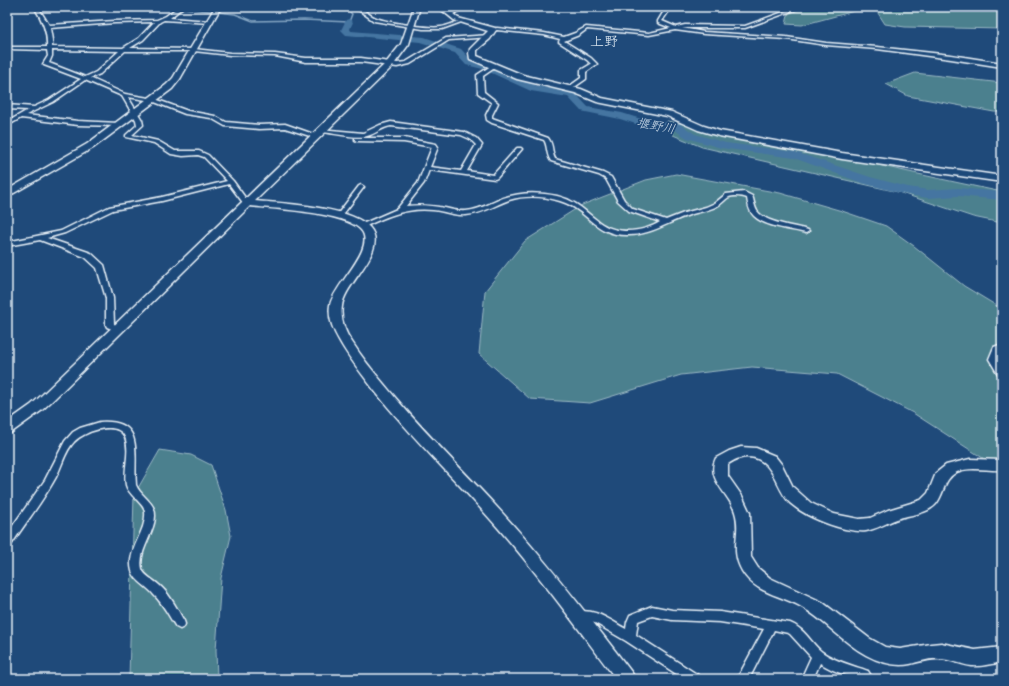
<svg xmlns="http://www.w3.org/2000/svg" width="1009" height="686" font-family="'Patrick Hand','Klee One',sans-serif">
  <rect width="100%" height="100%" fill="#1f4a7a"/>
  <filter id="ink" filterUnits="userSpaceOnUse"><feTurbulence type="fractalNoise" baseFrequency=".025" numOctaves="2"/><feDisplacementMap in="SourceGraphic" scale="8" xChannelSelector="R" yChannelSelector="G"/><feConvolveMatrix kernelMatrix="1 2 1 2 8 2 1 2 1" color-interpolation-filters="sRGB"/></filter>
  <g filter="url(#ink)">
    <path fill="#4c808e" stroke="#9ab8c3" d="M790 7H1002V29L905 27 885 24 876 10H858L802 25 786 24Z
      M915 73 1002 83V112H994L908 96 886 84Z
      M667 121C779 141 890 169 1002 192V223L973 217 898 192 702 147 673 135Z
      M676 174 780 193 842 211 886 226 914 246 964 286 1002 309V475L989 462 913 413 837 374 752 367 681 375 590 403 530 399 479 354 485 291 525 241 582 205 646 180Z
      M160 450 191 455 211 465 226 510 231 536 221 578 216 650 217 679H129L134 495Z"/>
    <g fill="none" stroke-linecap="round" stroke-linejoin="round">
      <path stroke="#86a7c4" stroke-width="1.5" d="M175 7 235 14 253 21 304 20 349 22 352 14 349 11 352 7"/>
      <path fill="#4475a1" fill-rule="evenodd" d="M349 19 353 22 350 29 351 31 424 37 461 49 472 61 489 65 537 86 575 93 588 107 622 113 641 119 680 124 695 134 726 143 795 152 870 177 908 187 928 190 958 188 1002 192V200L958 196 928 198 908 195 862 183 794 158 721 148 687 138 673 129 639 125 620 119 581 111 568 97 531 91 483 69 466 65 455 53 420 42 346 35 341 30 346 20Z"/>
      <defs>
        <path id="street" d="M34 7H38L49 25 115 21 157 20 166 16 178 7H183L170 18 210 21 212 22 210 23 164 20 160 22 143 40 130 48 194 49 230 53 275 54 306 58H361L397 63 406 62 446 38 490 35 492 36 490 37 449 40 410 64 397 67 361 62H306L275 56 230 55 194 51H125L100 74 90 78 125 94 155 99 188 111 215 116 226 122 259 125 285 124 319 136 316 138 285 128 259 129 225 126 211 118 185 114 152 101 128 97 142 120 143 125 132 135 158 141 175 151H199L208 155 233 181 249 203 246 205 244 204 229 184 162 201 113 210 65 233 47 238 91 253 104 265 113 298 114 324 121 328 117 331 107 327 106 325V298L97 268 85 257 40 240 7 246V242L61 231 109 207 162 197 227 181 204 157 198 155 183 156 171 154 154 143 126 137V135L137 125 136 120 122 96 85 80 53 102 26 115 78 121 118 123 121 125 120 126 78 125 21 118 7 126V122L28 110 7 109V105L34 107 49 100 81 79 44 65 43 64 48 56 47 50 7 49V47H47C48 32 42 19 34 7ZM154 22 139 38 123 48 52 47V40L50 28 115 23ZM52 50 119 51 96 72 85 77 49 63 52 56Z
          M351 7C366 7 367 16 379 19 392 23 428 29 441 27 448 26 455 22 462 20L464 21 442 29H423L374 21 360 11Z
          M460 7H466L451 15 447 14Z
          M656 7H662L669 10V11L662 21 676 27 685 25 745 26 797 7H803L745 28H682L704 32 786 37 826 43 877 47 951 55 1002 63V67L951 59 877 49 826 45 786 39 704 34 675 30 649 35 587 29 579 35 564 41 591 58 597 64 586 72V79L569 91 567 90V88L581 78V70L591 64 587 60 559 42 560 39 544 35 497 30 492 31 490 30 497 28 544 33 564 37 575 33 586 27 649 33 671 28 658 23V21L664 11Z
          M494 64 497 66 496 67 483 76 484 92 498 103 492 115V118L548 138C554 146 551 151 555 159L603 173 611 177 624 200 633 209 666 220 684 213 706 207 715 203 726 194 744 192 752 196C754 200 754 206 757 211 765 223 795 226 808 230L809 231 806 233C791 229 765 227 754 216 749 211 748 204 747 198 743 196 734 195 729 197 725 199 722 204 717 206 708 211 698 212 689 215 668 222 651 235 629 235 593 236 588 209 560 201 544 196 525 195 509 200 495 205 482 214 466 215 455 216 444 211 433 210 408 207 387 216 364 227H360V225L397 209 418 183 432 147 404 142 357 141 355 140V138H404L436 144 438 147 430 167 461 171 476 145 470 139 461 135 391 126C382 127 376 134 367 136 357 139 333 133 322 132L320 131V129L363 133 380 125 391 122 464 132 476 138 482 145 467 171 493 175 517 148H521L522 149 497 178 495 179 429 170 424 183 406 206C417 205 427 205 439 207 448 208 457 212 466 211 479 210 491 203 503 198 520 192 539 192 557 196 578 201 586 213 602 224 619 235 644 232 660 222L629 211 618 201 606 179 599 175 551 161C546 154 548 146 544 140L492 123 487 120 486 115 492 103 478 93 477 75Z
          M361 185 364 187 341 217H337V215L359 186Z
          M100 422C146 419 133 454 136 485 140 495 150 499 154 509 160 528 137 549 142 569 144 576 154 580 159 585 170 594 177 609 184 621L185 624 184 627 180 629 176 627C169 616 163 604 154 595 147 586 136 582 132 571 126 550 147 532 145 512 144 503 129 496 126 485 123 470 131 452 125 437 117 419 83 432 74 442 65 451 62 466 56 477 43 501 26 522 11 545L7 546V534L45 480 65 441 73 432 80 428Z
          M652 606 672 610 720 612 790 623C804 628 811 643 822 652 836 662 852 665 868 671L873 679C854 679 836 673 820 663L813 679H801L811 657 790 634 788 633 774 630 749 679H737L764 629 720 622 672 620 652 616 638 621 636 635 698 675 700 679H684L626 641 595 623 575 619 574 616 575 613C593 606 611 621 626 629L627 622 630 615Z"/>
        <path id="secondary" d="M215 7H221L180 79 172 89 93 148 7 197V190L87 144 166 85 173 78Z
          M414 7H420L409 44 392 67 255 201C281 203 354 207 370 228 389 250 345 282 342 306 340 319 345 332 352 342 361 356 372 370 383 383 417 425 457 464 494 504 543 557 588 615 632 673L635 679H616C573 622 531 564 483 511 447 471 408 433 374 390 362 374 349 358 339 340 333 330 328 317 330 305 334 285 377 248 361 230 345 212 275 209 250 206L53 400 41 411 12 432 7 434V422L31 405 43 394 386 63 401 44Z
          M438 7H445L458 18 495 28 496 30 490 39 477 50V56L523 75 581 89 602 98 672 112 704 126 720 131 842 153 1002 176V182L842 159 719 136 698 130 667 116 597 102 575 93 517 79 470 59 469 53 470 49 488 31 454 20Z
          M1002 344V375L998 374 989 359 994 347Z
          M741 447 756 448 775 456 782 465 793 487 811 503 834 514 859 519 870 518 888 510 921 500 928 493 936 473 946 465 970 459 1002 460V470C988 471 970 466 957 472 943 479 945 493 936 504 926 515 910 514 897 519 886 523 877 529 866 531 859 532 851 530 845 529 826 524 805 516 790 503 775 488 774 457 747 457 739 457 734 460 728 464V476L742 496 750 513 751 557 758 568 770 578 822 602 869 638 885 647 900 649 931 644 941 643 975 650 1002 647V663C992 663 982 667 972 666 961 665 951 659 939 659 929 658 920 662 910 664 895 667 879 662 866 655 842 642 825 620 800 606 780 595 755 593 742 571 729 548 742 534 735 512 730 494 705 479 716 458L729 451Z"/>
      </defs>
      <use href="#street" stroke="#e8f1f8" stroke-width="3"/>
      <use href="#secondary" stroke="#e8f1f8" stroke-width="3"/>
      <use href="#street" fill="#1f4a7a" fill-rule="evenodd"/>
      <use href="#secondary" fill="#1f4a7a" fill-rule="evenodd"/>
    </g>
  </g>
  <g text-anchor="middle" stroke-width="3.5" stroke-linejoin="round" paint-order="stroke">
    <g font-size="13" font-style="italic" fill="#cfdeeb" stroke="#1f4a7a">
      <text transform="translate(656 125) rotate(11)" y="5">堰野川</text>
    </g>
    <g font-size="14" fill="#e8f1f8" stroke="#1f4a7a">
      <text x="604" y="46">上野</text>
    </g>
  </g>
  <rect width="1009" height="686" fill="none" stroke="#1f4a7a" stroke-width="24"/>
  <rect x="12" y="12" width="985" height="662" fill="none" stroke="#e8f1f8" stroke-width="1.5" filter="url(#ink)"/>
</svg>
